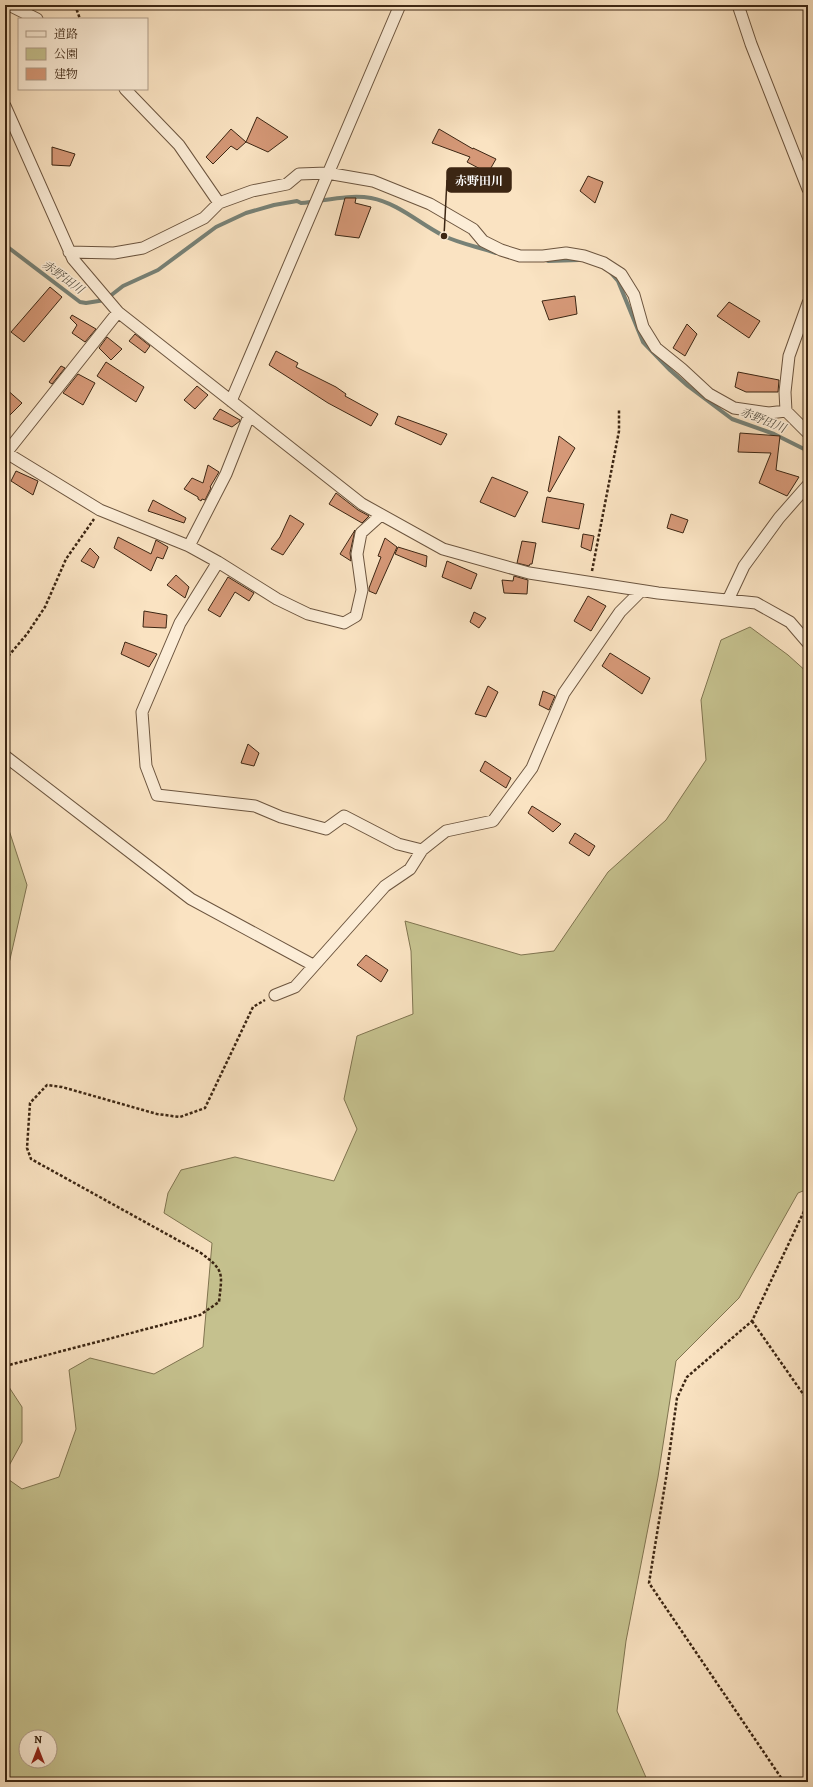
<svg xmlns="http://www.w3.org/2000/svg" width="813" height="1787" font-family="Alegreya,'Noto Serif JP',serif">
  <rect width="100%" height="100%" fill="#fae3c2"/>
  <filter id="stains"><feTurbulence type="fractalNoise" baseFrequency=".005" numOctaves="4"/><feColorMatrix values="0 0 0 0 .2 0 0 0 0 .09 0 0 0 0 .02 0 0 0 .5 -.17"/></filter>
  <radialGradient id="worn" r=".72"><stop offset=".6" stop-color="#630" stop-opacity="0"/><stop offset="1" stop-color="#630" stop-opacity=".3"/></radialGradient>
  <path fill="#c5c18e" stroke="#807450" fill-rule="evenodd" d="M750 627 788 655 808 673V1189L798 1193 739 1298 676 1361 658 1477 626 1641 617 1711 648 1782H5V1477L22 1489 59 1477 76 1429 69 1370 90 1358 154 1374 203 1347 212 1243 164 1213 168 1193 181 1170 235 1157 334 1181 357 1129 344 1099 357 1036 413 1014 411 951 405 921 521 955 554 951 608 872 666 820 706 760 701 700 721 640ZM26 1737H50V1761H26Z
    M5 818 27 885 5 981Z
    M7 1384 22 1407V1442L5 1473V1385Z"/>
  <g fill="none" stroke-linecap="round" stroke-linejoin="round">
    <path stroke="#778176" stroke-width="4" d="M5 245 80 302 86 303 105 300 123 286 158 270 216 227 246 213 274 205 297 201 301 203C324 201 349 194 371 198 398 203 420 224 444 236 461 244 479 247 496 253
      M548 261 579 260
      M611 273 618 281 643 342 670 370 688 386 732 419 774 434 808 451"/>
  </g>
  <path fill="#d59877" stroke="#3c2613" d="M257 117 288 137 268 152 246 142Z
    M231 129 246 142 237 150 231 146 213 164 206 157Z
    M439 129 473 149V148L496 159 488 173 467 162 470 157 432 143Z
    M52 147 75 154 70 166 52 165Z
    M588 176 603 182 595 203 580 191Z
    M345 198H356L355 203 371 207 359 238 335 235Z
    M50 287 62 297 24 342 11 332Z
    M575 296 577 314 549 320 542 301Z
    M729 302 760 321 749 338 717 316Z
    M72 315 96 329 85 342 72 333 77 325 70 318Z
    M687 324 697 334 685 356 673 348Z
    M135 334 150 346 145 353 129 341Z
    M107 337 122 349 111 360 99 348Z
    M276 351 298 363 296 367 336 387 346 394 345 396 378 414 371 426 328 403 269 365Z
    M106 362 144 387 136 402 97 376Z
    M61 366 65 368 52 384 49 382Z
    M738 372 779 380 778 392H746L735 387Z
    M78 374 95 383 83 405 63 393Z
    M197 386 208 395 195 409 184 400Z
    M5 388 22 403 5 420Z
    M220 409 240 420V421L232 427 213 419Z
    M398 416 447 434 441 445 395 424Z
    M740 433 780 436 776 470 799 477 787 496 759 483 771 453 738 452Z
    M559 436 575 448 550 492 548 491Z
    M208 465 219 472 210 487 211 488 205 500 202 499 201 501 198 499V497L184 489 192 478 203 483Z
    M16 471 38 481 33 495 11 481Z
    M492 477 528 492 515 517 480 502Z
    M336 493 358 510 369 516 362 523 329 504Z
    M547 497 584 504 579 529 542 522Z
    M153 500 186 518 184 523 148 511Z
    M671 514 688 520 683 533 667 528Z
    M290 515 304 524 283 555 271 549 280 537Z
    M355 530 350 553 351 561 340 554Z
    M583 534 594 536 591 551 581 547Z
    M118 537 151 554 156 540 168 547 163 559 157 557 151 571 114 548Z
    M385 538 397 547 376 594 369 591V588L381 557 378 556Z
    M522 541 536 543 532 564H530L529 566 517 563Z
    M398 547 427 556 426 567 395 554Z
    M90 548 99 557 94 568 81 561Z
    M447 561 477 574 471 589 442 577Z
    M176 575 189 587 185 598 167 585Z
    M514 576 528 580 527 594 504 593 502 580 513 581Z
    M228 577 254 593 249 601 235 592 220 617 208 610Z
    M588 596 606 606 591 631 574 621Z
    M144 611 167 615 166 628 143 627Z
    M474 612 486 618 479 628 470 622Z
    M125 642 157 654 149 667 121 654Z
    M610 653 650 678 642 694 602 666Z
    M488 686 498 692 486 717 475 714Z
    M543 691 555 696 549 710 539 705Z
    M248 744 259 753 254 766 241 763Z
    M485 761 511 778 506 788 480 771Z
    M532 806 561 824 553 832 528 813Z
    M575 833 595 846 589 856 569 843Z
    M366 955 388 970 381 982 357 965Z"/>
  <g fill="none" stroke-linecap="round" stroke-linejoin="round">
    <defs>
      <path id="minor" d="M9 5 37 19
        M738 5 751 44 808 189
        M125 89 179 145 219 203 252 191 287 184 299 174 327 173 373 181 430 204 473 229 483 241 501 250 520 256H543L566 253 584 256 604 263 621 274 634 295 643 327 656 348 682 369 709 394 734 408 769 413 786 411
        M5 106 73 259 118 312 362 504 443 549 529 573 658 593 756 603 790 622 808 643
        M69 252 114 253 143 248 204 218 219 203
        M808 303 789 356 785 392 786 411 808 433
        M231 401 400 5
        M5 452 100 510 189 546 218 562 180 623 142 712 146 766 157 795 255 806 281 817 326 829 344 816 398 844 422 850
        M6 453 118 312
        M189 546 226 474 249 416
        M218 562 277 599 308 614 344 623 356 616 362 590 357 554 361 533 381 515
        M728 600 744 566 779 518 808 485
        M5 756 191 899 313 965
        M275 995 295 987 385 886 410 869 422 850 432 842 446 831 493 821 532 768 564 693 620 612 641 591"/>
    </defs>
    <use href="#minor" stroke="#6c553f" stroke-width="13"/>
    <path stroke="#3c2613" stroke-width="2.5" stroke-dasharray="3 2" stroke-linecap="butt" d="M75 5 80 19
      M592 571 619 431V409
      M5 660 27 634 45 607 66 559 94 519
      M752 1321 808 1401
      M5 1366 200 1315 219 1302C222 1273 225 1271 201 1253L31 1159 27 1148 30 1103 47 1085 62 1087 157 1114 180 1117 205 1108 253 1007 265 1000
      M784 1782 649 1583 666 1478 677 1398 687 1377 752 1321 806 1207 808 1206"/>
    <use href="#minor" stroke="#fcedd7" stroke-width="11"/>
  </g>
  <g text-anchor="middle" stroke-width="3" stroke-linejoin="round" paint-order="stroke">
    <g font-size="12" font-style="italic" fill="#5a5345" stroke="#fcedd7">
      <text transform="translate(63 277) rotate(36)" y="4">赤野田川</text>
      <text transform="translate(763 420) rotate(22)" y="4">赤野田川</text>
    </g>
  </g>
  <path fill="none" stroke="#3c2613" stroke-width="1.5" d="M444 236L447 180"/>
  <circle fill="#3c2613" stroke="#fcedd7" stroke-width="1.5" cx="444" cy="236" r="4"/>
  <rect fill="#3c2613" stroke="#3c2613" stroke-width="1.5" x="447" y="168" width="64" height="24" rx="4"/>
  <g font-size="12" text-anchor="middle" font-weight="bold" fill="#fff">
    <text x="479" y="185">赤野田川</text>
  </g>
  <rect width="813" height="1787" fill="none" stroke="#fae3c2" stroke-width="20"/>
  <rect x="6" y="6" width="801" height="1775" fill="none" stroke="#3c2613" stroke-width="2"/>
  <rect x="10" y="10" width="793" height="1767" fill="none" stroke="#3c2613"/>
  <rect x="18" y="18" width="130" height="72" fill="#fcedd7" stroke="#af9d89"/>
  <rect x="26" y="31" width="20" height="6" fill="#fcedd7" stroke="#af9d89"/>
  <text x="54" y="38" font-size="12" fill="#3c2613">道路</text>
  <rect x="26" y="48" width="20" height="12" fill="#c5c18e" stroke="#af9d89"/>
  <text x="54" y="58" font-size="12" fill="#3c2613">公園</text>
  <rect x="26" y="68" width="20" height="12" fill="#d59877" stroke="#af9d89"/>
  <text x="54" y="78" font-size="12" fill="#3c2613">建物</text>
  <g transform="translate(38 1749)"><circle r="19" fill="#fcedd7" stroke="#af9d89"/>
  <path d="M0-3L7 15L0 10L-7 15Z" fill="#8f2418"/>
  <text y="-6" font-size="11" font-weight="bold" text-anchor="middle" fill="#3c2613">N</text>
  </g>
  <rect width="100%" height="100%" filter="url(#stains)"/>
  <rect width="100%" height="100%" fill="url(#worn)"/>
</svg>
